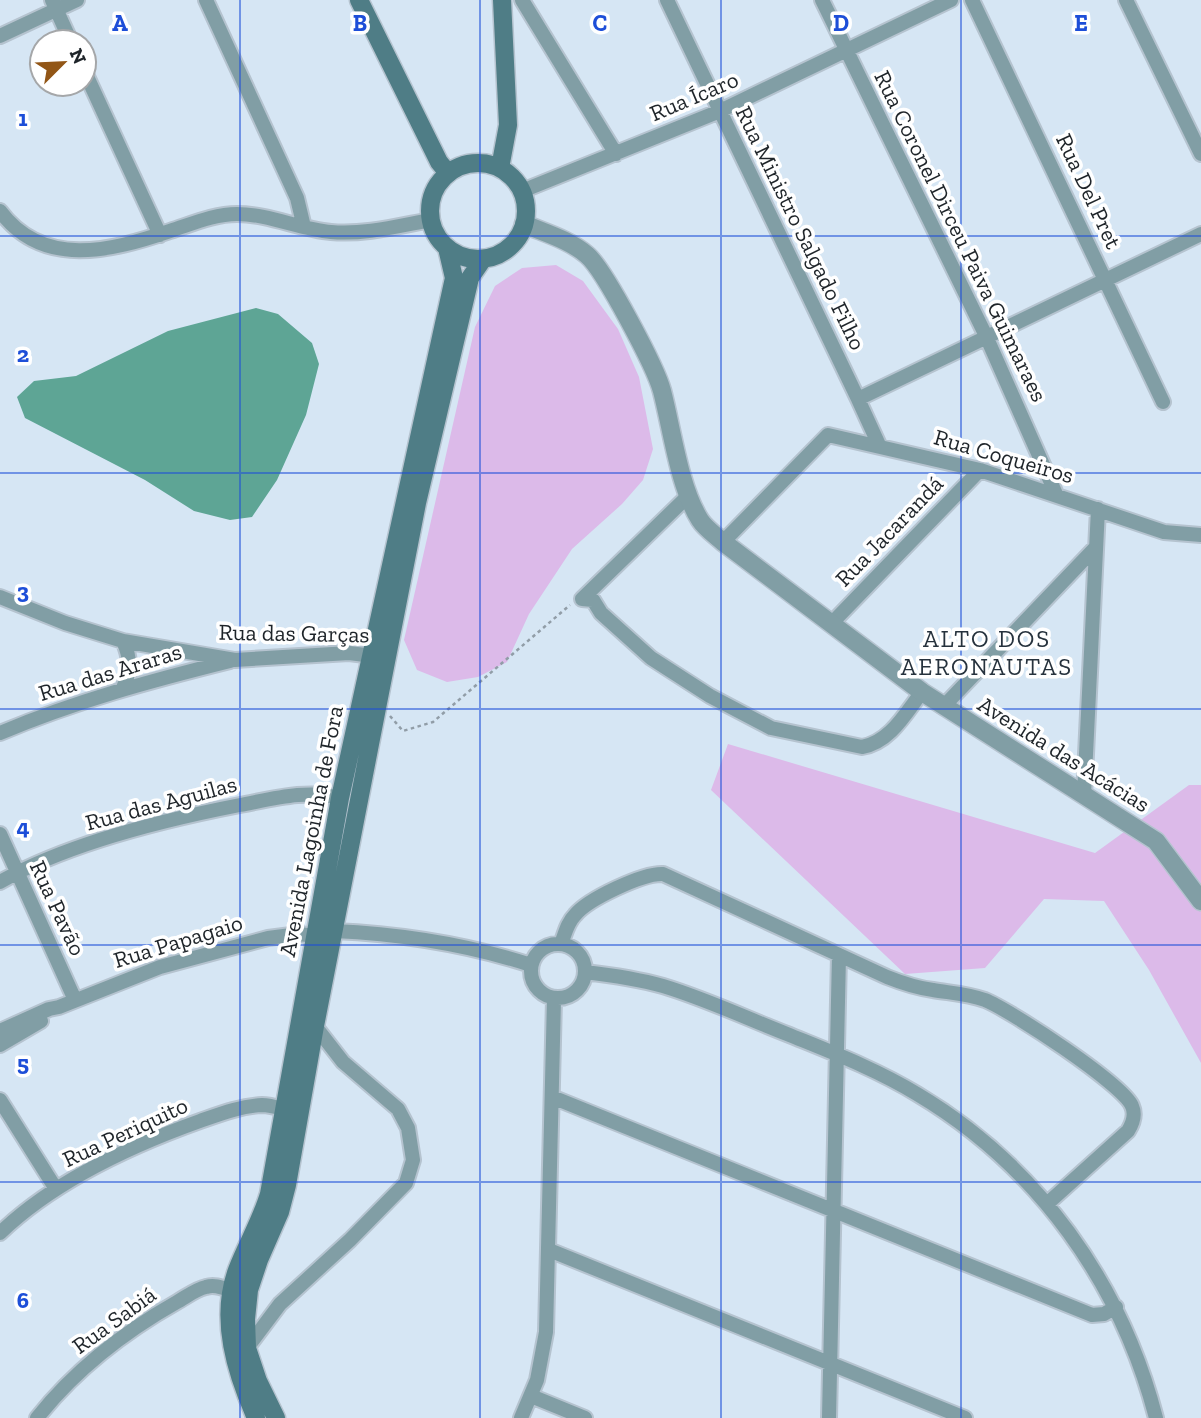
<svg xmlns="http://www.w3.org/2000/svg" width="1201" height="1418" font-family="'Zilla Slab',serif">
  <rect width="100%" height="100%" fill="#d6e6f4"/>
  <path fill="#dcbae9" d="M556 265 583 281 618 329 639 377 653 449 643 480 622 504 572 549 529 614 507 662 478 677 447 682 417 670 404 640 475 327 495 286 522 268Z
    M728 744 1095 853 1189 785H1201V1063L1149 970 1104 901 1044 899 985 968 905 974 711 790Z"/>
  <path fill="#5ea595" d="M256 308 278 314 312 343 319 364 306 415 277 480 252 517 230 520 194 511 145 480 25 418 17 397 34 381 76 376 168 331Z"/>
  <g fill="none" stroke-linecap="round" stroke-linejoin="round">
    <defs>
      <path id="minor" d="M52 0 71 42
        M206 0 297 198 304 227
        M522 0 616 154
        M667 0 858 399
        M822 0 986 336 1056 494
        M972 0 1163 402
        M1126 0 1201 154
        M0 36 77 0
        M84 70 160 235
        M522 191 720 111 951 0
        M0 211C43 269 111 251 170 231 192 224 214 214 237 214 269 214 299 229 331 232 364 235 398 226 431 220
        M879 445 858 399 1201 234
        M723 542 828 435 980 470 1164 532 1201 535
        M0 597 65 623 123 641 235 660 349 653 381 657
        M582 599 593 600 601 613 651 658 710 696 771 728 862 747C890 742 905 714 922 692
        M582 599 688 496
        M831 624 980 470
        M123 688C131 671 131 658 123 641
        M943 707 1096 547
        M0 733C76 701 150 681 230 661
        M1084 795 1098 509
        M0 834 75 1000
        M0 882C68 843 163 820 240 805 272 799 307 789 340 798
        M334 931C402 934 466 944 531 965
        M531 971a27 27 0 1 1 54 0a27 27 0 1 1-54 0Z
        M561 944C565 934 567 923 575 915 588 899 643 873 663 874L887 977C902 983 917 988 933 990 951 993 968 994 985 1000 1010 1010 1123 1084 1132 1106 1136 1115 1133 1123 1128 1131L1048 1203
        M585 972C611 975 638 979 663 986 706 999 746 1018 787 1034 831 1052 876 1069 917 1094 1038 1166 1121 1283 1156 1418
        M0 1031 49 1009 59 1007 160 967 268 938 299 934 315 936
        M0 1045 41 1021
        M552 1097 1092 1315 1104 1314 1116 1307
        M0 1100 56 1189
        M0 1233C54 1181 130 1146 200 1121 220 1114 241 1106 262 1105 269 1105 276 1107 283 1109
        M549 1250 965 1418
        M247 1348 280 1304 350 1240 406 1183 413 1160 408 1128 398 1109 343 1062 315 1026
        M531 1396 585 1418
        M37 1418C75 1370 124 1332 177 1302 186 1297 196 1289 206 1287 215 1284 223 1288 232 1291
        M521 1418 537 1380 546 1332 554 999
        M829 1418 839 955"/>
      <path id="tertiary" d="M524 224C545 233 570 240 587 255 604 269 656 368 662 391 672 429 679 487 700 520 705 528 715 535 723 542L922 692 1156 841 1201 901"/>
      <path id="secondary" d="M359 0 439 162 448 173
        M430 211a48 48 0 1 1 96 0a48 48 0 1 1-96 0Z
        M500 168 508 125 502 0
        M256 1418C236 1373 219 1319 237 1270 247 1244 261 1221 269 1194L340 798 454 278 447 248
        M276 1418 258 1381 247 1348 246 1319 249 1290 259 1260 280 1212 287 1185 315 1026 417 503 470 278 483 259"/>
    </defs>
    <use href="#minor" stroke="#b5c3cf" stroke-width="18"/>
    <use href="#tertiary" stroke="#b5c3cf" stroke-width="21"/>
    <use href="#secondary" stroke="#b5c3cf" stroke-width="21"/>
    <path stroke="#919da7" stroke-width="2.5" stroke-dasharray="3.5 3.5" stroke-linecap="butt" d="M390 716 403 731 433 722 570 605"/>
    <use href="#minor" stroke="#819ea5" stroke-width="14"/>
    <use href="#tertiary" stroke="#819ea5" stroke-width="18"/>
    <use href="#secondary" stroke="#4f7d86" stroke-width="18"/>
  </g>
  <path fill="none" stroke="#1d4ed8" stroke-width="2" stroke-opacity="0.55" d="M240 0V1418M480 0V1418M721 0V1418M961 0V1418M0 236H1201M0 473H1201M0 709H1201M0 945H1201M0 1182H1201"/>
  <g text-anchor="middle" stroke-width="7" stroke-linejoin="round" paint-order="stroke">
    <g font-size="23" fill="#1e2429" stroke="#fff">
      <text transform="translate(694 96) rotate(-23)" y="8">Rua Ícaro</text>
      <text transform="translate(1089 191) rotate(65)" y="8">Rua Del Pret</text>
      <text transform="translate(801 228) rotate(64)" y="8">Rua Ministro Salgado Filho</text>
      <text transform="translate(961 236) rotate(64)" y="8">Rua Coronel Dirceu Paiva Guimaraes</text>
      <text transform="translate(1004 456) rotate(16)" y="8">Rua Coqueiros</text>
      <text transform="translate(889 531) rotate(-46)" y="8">Rua Jacarandá</text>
      <text transform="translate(294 633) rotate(1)" y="8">Rua das Garças</text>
      <text transform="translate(110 672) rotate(-17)" y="8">Rua das Araras</text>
      <text transform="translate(1064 754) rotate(32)" y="8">Avenida das Acácias</text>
      <text transform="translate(161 803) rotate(-15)" y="8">Rua das Aguilas</text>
      <text transform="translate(311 831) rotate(-79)" y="8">Avenida Lagoinha de Fora</text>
      <text transform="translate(58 908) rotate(65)" y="8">Rua Pavão</text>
      <text transform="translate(178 941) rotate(-17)" y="8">Rua Papagaio</text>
      <text transform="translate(125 1132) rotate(-25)" y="8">Rua Periquito</text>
      <text transform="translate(114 1320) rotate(-36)" y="8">Rua Sabiá</text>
    </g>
    <g font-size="24" letter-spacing="2" fill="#26323d" stroke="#fff">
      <text x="987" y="647">ALTO DOS<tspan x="987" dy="28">AERONAUTAS</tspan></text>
    </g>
  </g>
  <g font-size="23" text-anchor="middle" font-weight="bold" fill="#1d4ed8" stroke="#fff" stroke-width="7" stroke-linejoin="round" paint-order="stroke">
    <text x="120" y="31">A</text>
    <text x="360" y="31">B</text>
    <text x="600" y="31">C</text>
    <text x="841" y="31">D</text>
    <text x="1081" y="31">E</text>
    <text x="23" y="126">1</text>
    <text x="23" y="362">2</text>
    <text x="23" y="599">3</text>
    <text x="23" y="835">4</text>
    <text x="23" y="1071">5</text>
    <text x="23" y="1308">6</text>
  </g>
  <g transform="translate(63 63) rotate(66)"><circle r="33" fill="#ffffff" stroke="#a5a7a9" stroke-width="2"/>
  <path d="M0-5L12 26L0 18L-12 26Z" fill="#925616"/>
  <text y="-10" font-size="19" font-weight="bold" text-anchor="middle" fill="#1e2429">N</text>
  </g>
</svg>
